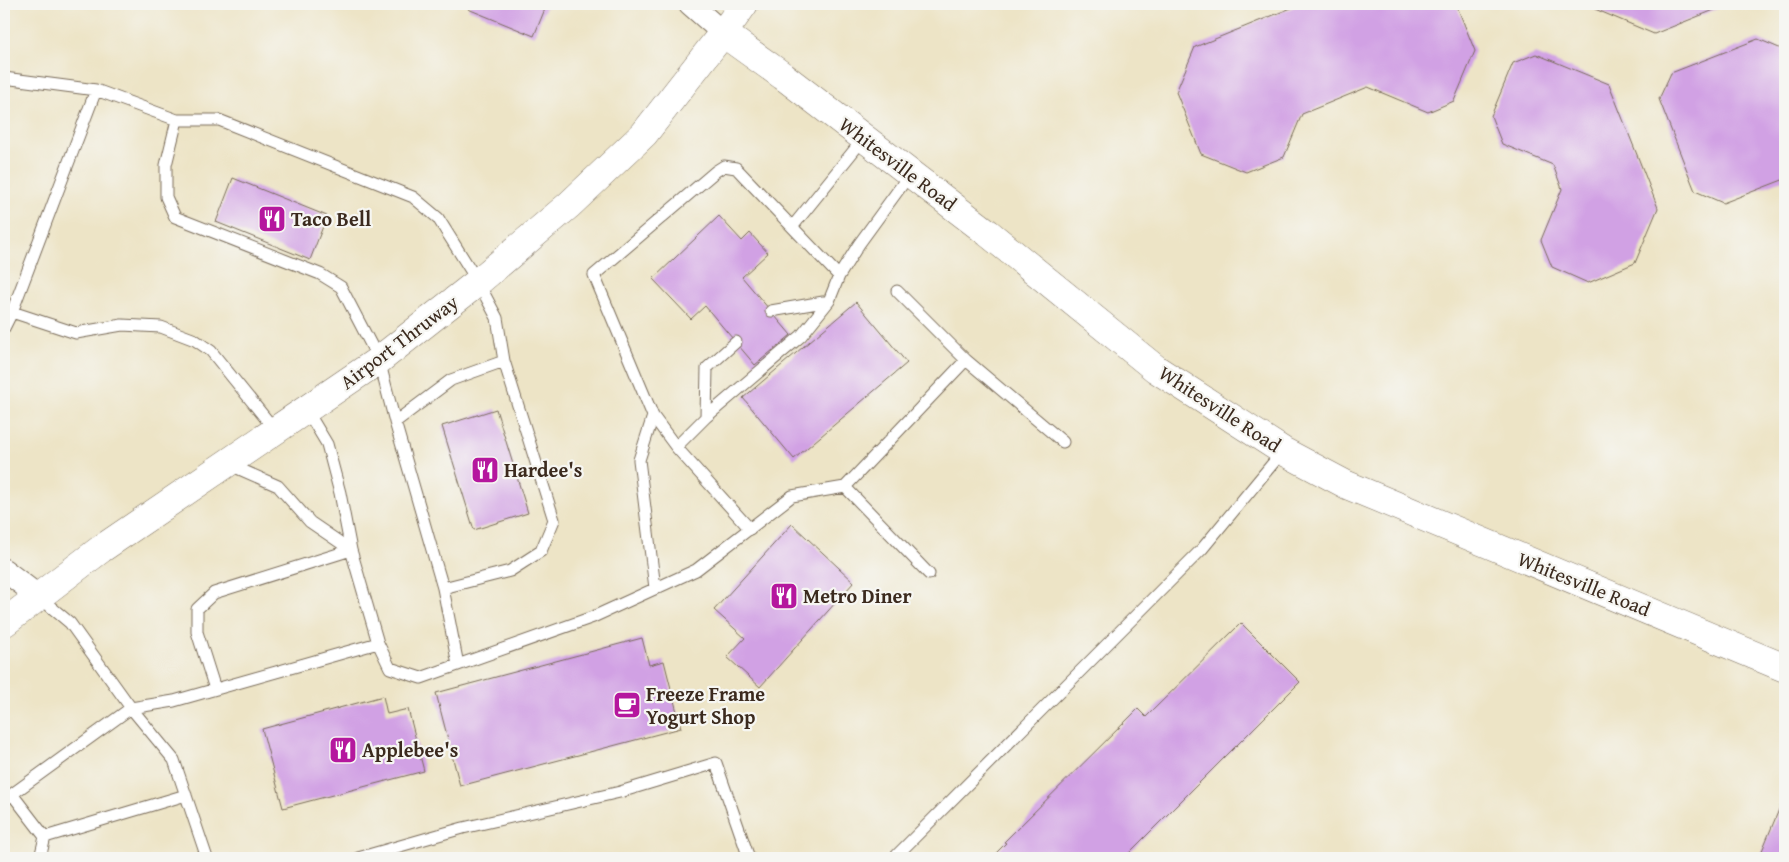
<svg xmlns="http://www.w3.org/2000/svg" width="1789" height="862" font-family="'Gentium Book Plus',serif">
  <rect width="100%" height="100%" fill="#f6f6f2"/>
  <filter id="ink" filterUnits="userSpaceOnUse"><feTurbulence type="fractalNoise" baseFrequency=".02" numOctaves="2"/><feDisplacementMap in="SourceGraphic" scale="10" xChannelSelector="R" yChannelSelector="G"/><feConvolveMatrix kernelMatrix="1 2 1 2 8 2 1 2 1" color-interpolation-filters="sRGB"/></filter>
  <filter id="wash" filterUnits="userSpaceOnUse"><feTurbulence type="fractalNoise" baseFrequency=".0096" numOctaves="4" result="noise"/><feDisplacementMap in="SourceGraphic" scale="20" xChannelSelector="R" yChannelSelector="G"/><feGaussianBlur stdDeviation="1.12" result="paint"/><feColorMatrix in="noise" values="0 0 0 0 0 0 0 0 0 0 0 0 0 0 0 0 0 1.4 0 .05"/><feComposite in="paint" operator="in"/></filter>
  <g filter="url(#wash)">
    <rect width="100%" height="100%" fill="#ede4c6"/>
    <g id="blocks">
      <path fill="#d1a1e4" d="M471 4H547L534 36 468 9Z
        M1301 4H1456L1475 51 1454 101 1428 112 1368 87 1302 114 1284 157 1246 172 1201 154 1176 92 1195 47Z
        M1583 4H1729L1654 34Z
        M1758 39 1784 50H1785V179L1723 203 1695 191 1659 99 1671 73Z
        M1536 54 1609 84 1658 208 1635 263 1588 283 1552 267 1541 240 1562 189 1553 165 1502 144 1491 116 1513 63Z
        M233 178 327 216 310 260 216 222Z
        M719 216 742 241 750 233 768 253 742 277 791 335 755 365 705 306 691 319 653 279Z
        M856 302 907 363 794 459 743 398Z
        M496 409 528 513 474 530 442 426Z
        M792 524 854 582 760 687 727 657 745 638 714 610Z
        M1241 623 1300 682 1124 858H991L1006 843 1004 842 1138 709 1146 717Z
        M642 638 649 665 664 661 681 728 460 786 436 693Z
        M383 696 387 714 408 709 424 771 283 808 262 729Z
        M1785 795V858H1759Z"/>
    </g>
  </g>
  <g filter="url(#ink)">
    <use href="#blocks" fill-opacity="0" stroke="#796b59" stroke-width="1"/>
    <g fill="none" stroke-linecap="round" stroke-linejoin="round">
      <defs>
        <path id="lane" d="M4 78 96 90
          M177 120 166 165V197L175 217 320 274 341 287 379 360 395 422 443 588 510 571 541 551 554 520 504 361 451 380 395 422
          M793 226 864 138
          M897 291 966 360
          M4 308 12 312 4 328
          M771 311 829 301
          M306 409 327 444 340 493 351 550 378 643
          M653 416 639 460 655 588
          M706 417 707 368 736 342
          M275 430 211 351 195 340 161 327 122 325 76 333 12 312 96 90 177 120H219L413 197 438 218 478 282 497 318 504 361
          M676 447 706 417 801 336 829 301 839 276 859 244 910 174
          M228 464 278 486 310 522 351 550
          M750 529 676 447 653 416 594 275 716 171 724 166 736 168 839 276
          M929 574 845 487 966 360 1063 442
          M443 588 458 665
          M39 597 70 623 131 708 174 760 207 858
          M215 689 197 632V609L214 593 351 550
          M12 794 45 837
          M4 800 131 708 174 701 378 643 390 668 421 678 593 617 696 570 792 496 845 487
          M40 858 45 837 186 795
          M358 858 463 828 620 792 716 763 749 858
          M894 858 1202 549 1283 451"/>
        <path id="street" d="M690 4 723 33
          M4 570 38 596"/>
        <path id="secondary" d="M723 33 783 76 988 233 1156 369 1283 451 1347 485 1785 668
          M4 623 101 549 379 360 478 282 569 205 644 134 723 33 744 4"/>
      </defs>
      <use href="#lane" stroke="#796b59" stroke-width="13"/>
      <use href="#street" stroke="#796b59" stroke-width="24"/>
      <use href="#secondary" stroke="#796b59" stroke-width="29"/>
      <use href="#lane" stroke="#fff" stroke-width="11"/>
      <use href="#street" stroke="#fff" stroke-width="22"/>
      <use href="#secondary" stroke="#fff" stroke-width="28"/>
    </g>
  </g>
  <defs>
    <symbol id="restaurant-square" viewBox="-11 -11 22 22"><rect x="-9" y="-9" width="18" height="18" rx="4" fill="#b5179e" stroke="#f6f6f2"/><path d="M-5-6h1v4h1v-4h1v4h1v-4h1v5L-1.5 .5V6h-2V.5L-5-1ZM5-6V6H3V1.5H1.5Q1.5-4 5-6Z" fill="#fff"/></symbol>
    <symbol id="cafe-square" viewBox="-11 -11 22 22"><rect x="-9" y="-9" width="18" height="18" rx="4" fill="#b5179e" stroke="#f6f6f2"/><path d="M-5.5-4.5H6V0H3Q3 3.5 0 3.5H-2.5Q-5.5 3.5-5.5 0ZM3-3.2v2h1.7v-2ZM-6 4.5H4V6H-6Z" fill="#fff"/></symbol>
  </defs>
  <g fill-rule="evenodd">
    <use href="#restaurant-square" x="256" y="203" width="32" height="32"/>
    <use href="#restaurant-square" x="469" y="454" width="32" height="32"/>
    <use href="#restaurant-square" x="768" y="580" width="32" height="32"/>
    <use href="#cafe-square" x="611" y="689" width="32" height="32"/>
    <use href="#restaurant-square" x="327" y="734" width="32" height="32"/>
  </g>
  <g text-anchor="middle" stroke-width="4.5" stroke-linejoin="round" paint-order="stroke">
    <g font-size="20" fill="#3b2a1e" stroke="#f6f6f2">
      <text transform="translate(898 164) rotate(37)" y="7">Whitesville Road</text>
      <text transform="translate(399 342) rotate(-37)" y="7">Airport Thruway</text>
      <text transform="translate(1220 409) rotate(33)" y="7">Whitesville Road</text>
      <text transform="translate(1584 584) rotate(22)" y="7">Whitesville Road</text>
    </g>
    <g font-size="20" font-weight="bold" fill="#3b2a1e" stroke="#f6f6f2" text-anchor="start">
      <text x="291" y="226">Taco Bell</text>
      <text x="504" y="477">Hardee's</text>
      <text x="803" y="603">Metro Diner</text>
      <text x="646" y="701">Freeze Frame<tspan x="646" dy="23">Yogurt Shop</tspan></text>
      <text x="362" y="757">Applebee's</text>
    </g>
  </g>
  <rect width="1789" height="862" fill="none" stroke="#f6f6f2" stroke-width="20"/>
</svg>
